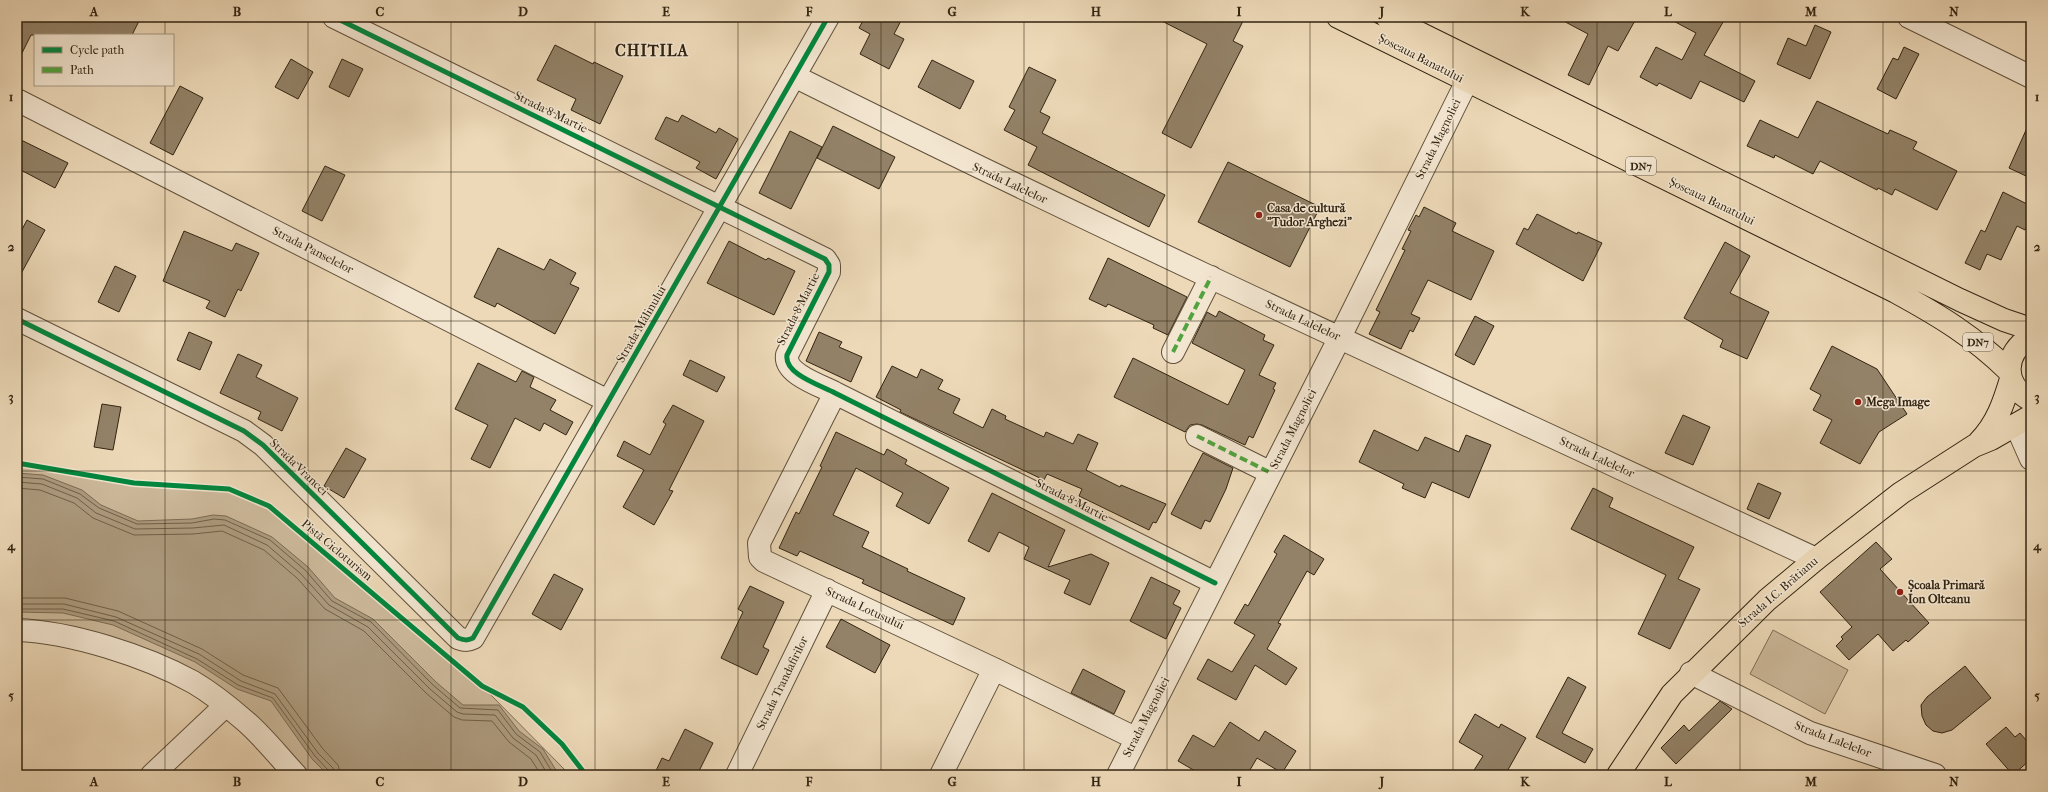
<svg xmlns="http://www.w3.org/2000/svg" width="2048" height="792" font-family="'IM FELL French Canon',serif">
  <rect width="100%" height="100%" fill="#edd9b8"/>
  <filter id="stains"><feTurbulence type="fractalNoise" baseFrequency=".005" numOctaves="4"/><feColorMatrix values="0 0 0 0 .2 0 0 0 0 .09 0 0 0 0 .02 0 0 0 .5 -.17"/></filter>
  <radialGradient id="worn" r=".72"><stop offset=".6" stop-color="#630" stop-opacity="0"/><stop offset="1" stop-color="#630" stop-opacity=".3"/></radialGradient>
  <path fill="#cdba9c" stroke="#806f56" d="M17 463 134 483 229 489 269 506 482 686 570 775H308L260 722 120 643 17 636Z
    M1773 630 1848 670 1825 714 1750 674Z"/>
  <path fill="#ad9b7f" stroke="#7c6b53" d="M17 473 43 475 82 490 101 505 138 521 192 519 213 515 226 516 272 537 308 567 335 598 373 619 436 682 463 705H499L519 731 543 749 559 775H328L312 759 271 701 237 689 195 662 113 625 63 613 17 612Z"/>
  <g fill="none" stroke-linecap="round" stroke-linejoin="round">
    <path stroke="#706048" stroke-width="1" d="M17 477 43 479 80 494 99 508 137 524 192 523 214 519 225 520 270 540 305 570 332 601 371 622 433 685 460 708 498 710 516 734 540 752 554 775
      M17 482 42 484 77 498 96 513 135 529 193 528 224 525 267 545 301 574 329 605 368 627 430 689 457 712 463 714 495 715 513 738 536 755 548 775
      M17 488 40 490 74 503 93 518 134 535 193 534 222 531 264 550 297 578 325 609 364 631 426 693 454 717 462 720 492 721 509 742 531 759 541 775
      M17 598H65L118 611 202 649 243 675 278 688 323 749 338 765 341 775
      M17 604H64L116 617 199 654 241 681 275 694 318 753 333 768 335 775
      M17 609H63L114 621 197 659 238 685 273 698 315 756 329 771 330 775"/>
  </g>
  <path fill="#938268" stroke="#322411" d="M17 17H141L132 35H31L17 63Z
    M865 17H903L894 34 904 39 889 69 860 54 870 34 859 28Z
    M1154 17H1234L1243 21 1233 41 1243 46 1191 148 1162 133 1207 44Z
    M1556 17H1637L1618 51 1608 46 1589 85 1568 75 1588 34Z
    M1666 17H1726L1704 55 1755 81 1744 102 1700 81 1691 99 1659 83 1657 86 1640 77 1656 47 1682 60 1696 33Z
    M1815 25 1831 32 1810 79 1777 64 1788 38 1806 46Z
    M555 45 593 64 594 62 623 76 600 124 571 110 576 99 537 80Z
    M1904 47 1919 54 1896 99 1877 89 1893 58 1898 60Z
    M291 59 313 72 298 99 275 87Z
    M342 59 363 69 349 97 329 87Z
    M932 60 974 81 960 109 918 87Z
    M1029 67 1056 80 1040 112 1050 117 1042 133 1165 195 1149 227 1028 165 1037 147 1004 130 1015 110 1009 107Z
    M180 86 203 98 173 155 150 143Z
    M1817 101 1888 134 1890 130 1917 142 1913 149 1957 171 1937 210 1895 189 1892 195 1878 188 1877 190 1820 161 1813 174 1775 155 1774 158 1747 146 1760 120 1798 138Z
    M682 115 716 133 719 128 738 139 716 179 696 168 700 162 655 139 666 117 678 122Z
    M2031 119V165L2026 176 2009 168Z
    M833 126 895 157 879 189 817 158Z
    M790 131 822 147 791 209 759 193Z
    M17 138 68 163 55 188 17 168Z
    M1228 162 1320 207 1290 267 1198 222Z
    M325 166 345 175 322 221 302 211Z
    M2003 192 2031 206V219L2025 230 2017 226 2001 260 1987 254 1980 270 1965 263 1981 230 1985 232Z
    M1424 207 1456 223 1452 231 1494 251 1471 300 1428 280 1411 314 1420 318 1413 332 1410 330 1401 349 1369 334 1380 312 1376 310 1405 250 1402 249 1411 231 1408 230 1416 215 1419 217Z
    M1537 214 1577 234 1578 232 1602 243 1583 281 1516 244 1524 228 1528 230Z
    M27 220 45 230 17 281V239Z
    M184 231 232 251 236 243 259 253 241 291 238 289 225 317 206 308 210 301 163 281Z
    M729 241 766 260 768 258 795 271 774 315 707 283Z
    M1725 242 1750 256 1730 293 1769 312 1747 359 1720 347 1723 340 1684 318Z
    M498 248 544 270 550 259 576 273 570 284 579 288 555 334 497 303 495 307 474 297Z
    M1108 258 1187 297 1168 335 1153 328 1154 325 1108 304 1106 307 1089 299Z
    M115 266 136 276 119 312 98 302Z
    M1219 311 1265 335 1263 340 1274 345 1259 375 1276 383 1273 389 1275 390 1253 438 1249 436 1245 445 1202 425 1197 424 1190 425 1185 432 1114 397 1133 358 1228 405 1245 370 1192 343 1207 312 1216 317Z
    M1475 316 1494 326 1474 365 1455 355Z
    M189 332 212 342 200 370 177 360Z
    M819 332 842 342 839 347 862 357 851 382 806 361Z
    M1832 346 1877 369 1907 414 1879 432 1860 464 1820 443 1832 420 1813 410 1821 395 1810 389Z
    M238 354 262 365 256 377 298 398 282 431 258 419 261 412 220 393Z
    M690 360 725 377 717 392 683 375Z
    M478 363 516 382 522 371 534 377 530 387 556 400 550 410 573 422 566 435 544 423 540 431 515 418 490 468 471 459 488 425 455 409Z
    M892 366 917 378 921 369 943 380 938 389 960 399 953 413 983 428 992 409 1006 416 1005 419 1044 437 1046 432 1073 444 1078 434 1098 443 1086 470 1120 487 1121 485 1166 504 1156 523 1153 522 1149 530 1079 496 1082 489 1047 474 1044 480 900 412 901 410 876 397Z
    M102 404 121 407 113 450 94 447Z
    M673 405 704 421 669 490 673 491 654 525 623 507 644 470 617 456 624 441 650 455 666 424 663 422Z
    M1683 415 1710 427 1693 465 1665 453Z
    M1374 430 1418 451 1425 437 1459 452 1466 435 1491 445 1469 498 1432 482 1425 498 1402 488 1404 484 1359 462Z
    M836 432 884 455 887 449 907 460 905 464 949 488 929 524 896 506 903 493 856 468 833 515 869 532 862 547 908 569 907 571 965 598 953 625 862 583 864 580 800 551 797 556 779 548 796 512 799 514 822 467 820 466Z
    M346 448 366 459 344 498 324 486Z
    M1203 453 1233 468 1226 489 1213 516 1210 522 1205 520 1201 529 1171 514Z
    M1758 483 1781 493 1769 519 1747 509Z
    M1593 488 1613 498 1609 507 1694 547 1678 579 1700 589 1670 649 1638 634 1666 575 1571 529Z
    M992 493 1065 530 1048 567 1091 554 1109 563 1090 605 1064 593 1070 580 1024 559 1029 547 999 532 989 552 968 541Z
    M1284 535 1324 559 1314 575 1307 571 1278 623 1281 624 1267 649 1297 668 1286 685 1255 665 1236 700 1197 679 1208 659 1232 672 1255 635 1234 623 1245 604 1248 606 1277 554 1274 552Z
    M1876 542 1892 559 1880 569 1929 623 1908 642 1906 640 1893 651 1878 634 1849 660 1836 646 1843 639 1841 637 1852 627 1820 592Z
    M554 574 583 589 561 630 532 614Z
    M1151 577 1180 591 1173 604 1181 608 1166 639 1130 621Z
    M750 586 784 602 763 647 769 650 757 675 721 658 743 612 738 609Z
    M841 619 890 645 875 673 826 647Z
    M1965 666 1991 698 1952 730 1942 733 1933 731 1926 725 1922 716 1921 705 1927 697Z
    M1083 669 1125 691 1114 714 1071 693Z
    M1568 677 1586 687 1562 733 1593 749 1585 763 1536 737Z
    M1720 701 1732 709 1676 764 1661 748 1684 725 1689 731Z
    M1475 714 1499 728 1501 724 1526 738 1505 775H1471L1483 756 1459 742Z
    M1230 722 1259 741 1265 731 1296 751 1282 773 1257 758 1247 775H1202L1178 761 1193 735 1214 747Z
    M2006 727 2015 737 2020 733 2031 746V759L2013 775 1986 744Z
    M685 729 713 743 697 775H654L662 758 669 761Z"/>
  <g fill="none" stroke-linecap="round" stroke-linejoin="round">
    <defs>
      <path id="minor" d="M334 17 825 259 829 265V272L787 355C784 374 820 385 835 393L1215 583
        M1909 17 2031 77
        M794 76C1131 244 1474 400 1816 559
        M17 100 608 401
        M17 319 244 431 263 445 458 638C464 640 467 641 473 638L828 17
        M1173 352 1211 277
        M835 393 759 543 760 557 764 561 994 669 1135 738
        M2016 425 2031 459
        M1197 436 1271 473
        M17 630C71 632 146 656 193 682 210 692 229 707 244 720 263 736 279 757 296 775
        M1691 673 1810 733 1935 775
        M152 775 225 706
        M737 775 827 590
        M941 775 994 669
        M1118 775 1340 337 1467 81"/>
      <path id="major" d="M1338 17 1896 292C1940 316 1973 336 2009 371
        M1387 17 1960 300 2004 320 2031 329
        M2031 337C2003 353 2002 385 2031 400
        M1979 442C1997 424 2004 402 2011 379
        M1618 775 1672 694 1767 600 1816 559 1901 493 1974 446 1991 439 2031 416"/>
    </defs>
    <use href="#minor" stroke="#61513b" stroke-width="24"/>
    <use href="#major" stroke="#322411" stroke-width="24"/>
    <use href="#minor" stroke="#f3e6d1" stroke-width="22"/>
    <use href="#major" stroke="#edd9b8" stroke-width="22"/>
    <path stroke="#52a33f" stroke-width="4" stroke-dasharray="8 4" stroke-linecap="butt" d="M1173 352 1211 277
      M1197 436 1271 473"/>
    <defs>
      <path id="cycleway" d="M334 17 825 259 829 265V272L787 355C784 374 820 385 835 393L1215 583
        M17 319 244 431 263 445 458 638C464 640 467 641 473 638L828 17
        M17 463 134 483 229 489 269 506 482 686 523 707 562 744 586 775"/>
    </defs>
    <use href="#cycleway" stroke="#f3e6d1" stroke-width="8"/>
    <use href="#cycleway" stroke="#00873e" stroke-width="5"/>
  </g>
  <path fill="none" stroke="#322411" stroke-width="1" stroke-opacity="0.55" d="M165 17V35M308 17V775M451 17V775M595 17V775M738 17V775M881 17V775M1024 17V775M1167 17V775M1310 17V775M1453 17V775M1597 17V775M1740 17V775M1883 17V775M165 85V775M17 172H2031M17 321H2031M17 471H2031M17 620H2031"/>
  <g fill="#8f2418" stroke="#f3e6d1" stroke-width="1.5">
    <circle cx="1259" cy="215" r="4"/>
    <circle cx="1858" cy="402" r="4"/>
    <circle cx="1900" cy="592" r="4"/>
  </g>
  <g text-anchor="middle" stroke-width="3" stroke-linejoin="round" paint-order="stroke">
    <g fill="#f3e6d1" stroke="#6c5e4b" stroke-width="1">
      <rect x="1626" y="157" width="30" height="18" rx="3"/>
      <rect x="1963" y="333" width="30" height="18" rx="3"/>
    </g>
    <g font-size="11" font-weight="bold" fill="#322411">
      <text x="1641" y="170">DN7</text>
      <text x="1978" y="346">DN7</text>
    </g>
    <g font-size="12" fill="#322411" stroke="#f3e6d1">
      <text transform="translate(1421 58) rotate(27)" y="4">Șoseaua Banatului</text>
      <text transform="translate(551 112) rotate(26)" y="4">Strada 8 Martie</text>
      <text transform="translate(1438 139) rotate(-64)" y="4">Strada Magnoliei</text>
      <text transform="translate(1010 183) rotate(25)" y="4">Strada Lalelelor</text>
      <text transform="translate(1712 201) rotate(26)" y="4">Șoseaua Banatului</text>
      <text transform="translate(313 250) rotate(27)" y="4">Strada Panselelor</text>
      <text transform="translate(798 309) rotate(-63)" y="4">Strada 8 Martie</text>
      <text transform="translate(1303 320) rotate(25)" y="4">Strada Lalelelor</text>
      <text transform="translate(641 324) rotate(-60)" y="4">Strada Mălinului</text>
      <text transform="translate(1293 429) rotate(-63)" y="4">Strada Magnoliei</text>
      <text transform="translate(1597 457) rotate(25)" y="4">Strada Lalelelor</text>
      <text transform="translate(299 467) rotate(44)" y="4">Strada Vrancei</text>
      <text transform="translate(1072 500) rotate(27)" y="4">Strada 8 Martie</text>
      <text transform="translate(337 550) rotate(40)" y="4">Pistă Cicloturism</text>
      <text transform="translate(1778 592) rotate(-41)" y="4">Strada I.C. Brătianu</text>
      <text transform="translate(865 608) rotate(25)" y="4">Strada Lotusului</text>
      <text transform="translate(782 683) rotate(-64)" y="4">Strada Trandafirilor</text>
      <text transform="translate(1146 717) rotate(-63)" y="4">Strada Magnoliei</text>
      <text transform="translate(1833 739) rotate(21)" y="4">Strada Lalelelor</text>
    </g>
    <g font-size="12" font-weight="bold" fill="#322411" stroke="#f3e6d1" text-anchor="start">
      <text x="1267" y="212">Casa de cultură<tspan x="1267" dy="14">"Tudor Arghezi"</tspan></text>
      <text x="1866" y="406">Mega Image</text>
      <text x="1908" y="589">Școala Primară<tspan x="1908" dy="14">Ion Olteanu</tspan></text>
    </g>
    <g font-size="16" font-weight="bold" letter-spacing="1" fill="#322411" stroke="#f3e6d1">
      <text x="652" y="56">CHITILA</text>
    </g>
  </g>
  <rect width="2048" height="792" fill="none" stroke="#edd9b8" stroke-width="44"/>
  <rect x="34" y="34" width="140" height="52" fill="#f3e6d1" stroke="#a69884"/>
  <rect x="42" y="47" width="20" height="6" fill="#00873e" stroke="#a69884"/>
  <text x="70" y="54" font-size="12" fill="#322411">Cycle path</text>
  <rect x="42" y="67" width="20" height="6" fill="#52a33f" stroke="#a69884"/>
  <text x="70" y="74" font-size="12" fill="#322411">Path</text>
  <rect x="22" y="22" width="2004" height="748" fill="none" stroke="#322411" stroke-width="1.5"/>
  <g font-size="13" text-anchor="middle" font-weight="bold" fill="#322411">
    <text x="94" y="16">A</text>
    <text x="237" y="16">B</text>
    <text x="380" y="16">C</text>
    <text x="523" y="16">D</text>
    <text x="666" y="16">E</text>
    <text x="809" y="16">F</text>
    <text x="952" y="16">G</text>
    <text x="1096" y="16">H</text>
    <text x="1239" y="16">I</text>
    <text x="1382" y="16">J</text>
    <text x="1525" y="16">K</text>
    <text x="1668" y="16">L</text>
    <text x="1811" y="16">M</text>
    <text x="1954" y="16">N</text>
    <text x="11" y="101">1</text>
    <text x="2037" y="101">1</text>
    <text x="11" y="251">2</text>
    <text x="2037" y="251">2</text>
    <text x="11" y="401">3</text>
    <text x="2037" y="401">3</text>
    <text x="11" y="550">4</text>
    <text x="2037" y="550">4</text>
    <text x="11" y="700">5</text>
    <text x="2037" y="700">5</text>
    <text x="94" y="786">A</text>
    <text x="237" y="786">B</text>
    <text x="380" y="786">C</text>
    <text x="523" y="786">D</text>
    <text x="666" y="786">E</text>
    <text x="809" y="786">F</text>
    <text x="952" y="786">G</text>
    <text x="1096" y="786">H</text>
    <text x="1239" y="786">I</text>
    <text x="1382" y="786">J</text>
    <text x="1525" y="786">K</text>
    <text x="1668" y="786">L</text>
    <text x="1811" y="786">M</text>
    <text x="1954" y="786">N</text>
  </g>
  <rect width="100%" height="100%" filter="url(#stains)"/>
  <rect width="100%" height="100%" fill="url(#worn)"/>
</svg>
